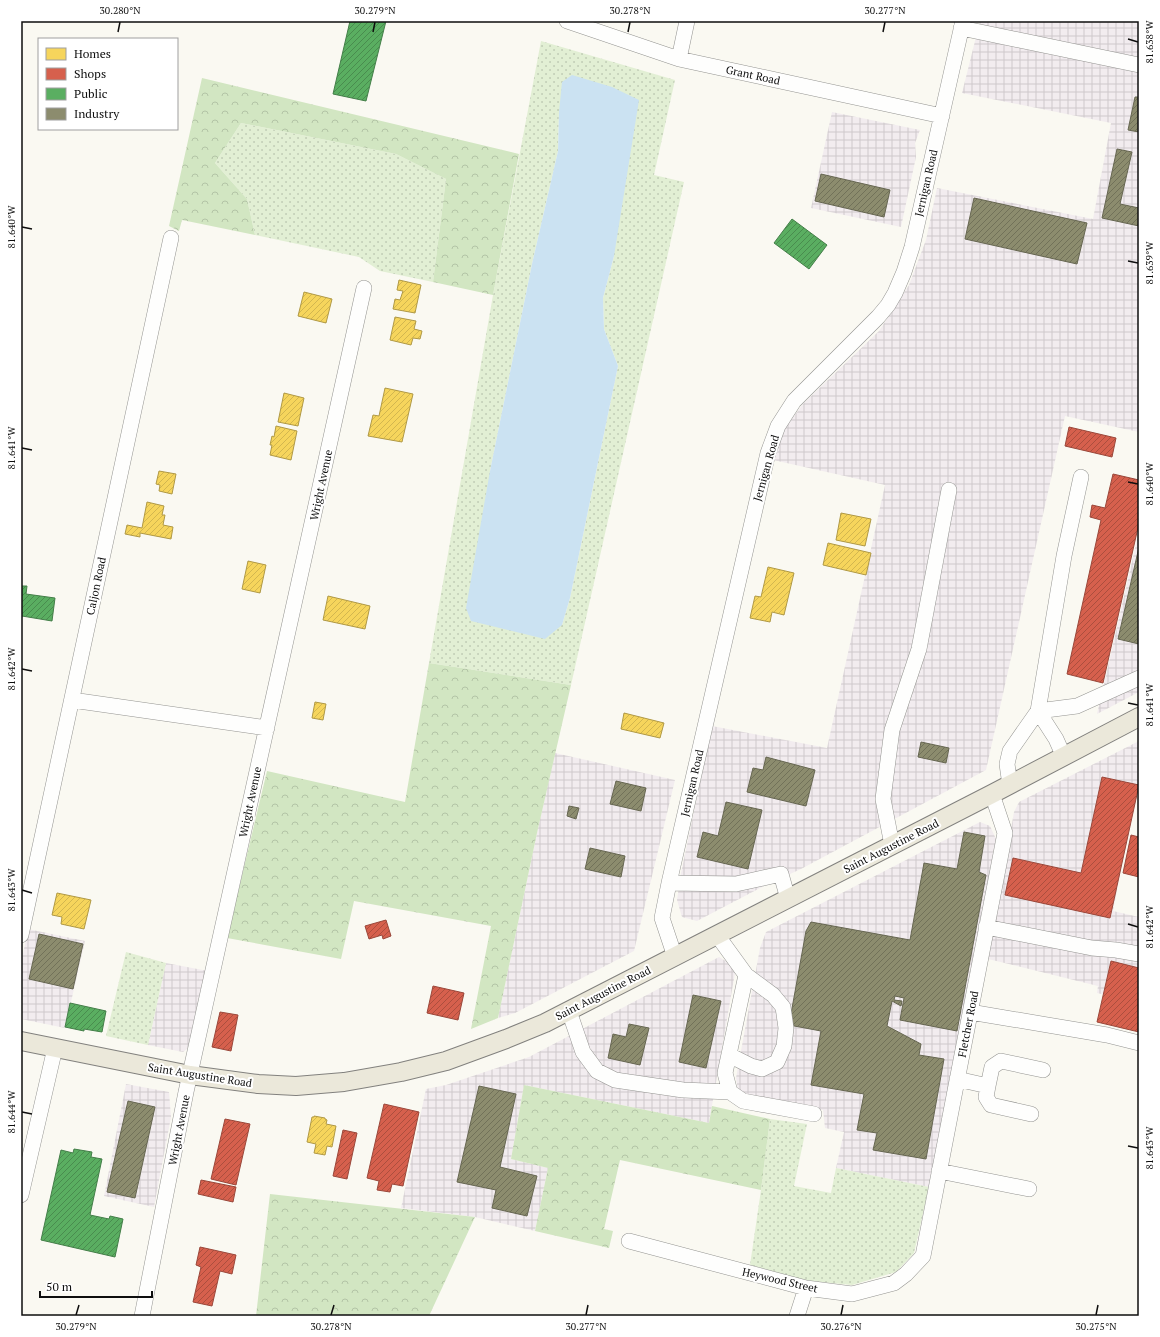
<svg xmlns="http://www.w3.org/2000/svg" width="1160" height="1337" font-family="'PT Serif',serif">
  <defs>
    <pattern id="industrial-grid" width="8" height="8" patternUnits="userSpaceOnUse"><rect width="8" height="8" fill="#f2ecef"/><path d="M0 4h8M4 0v8" fill="none" stroke="#cec9cc"/></pattern>
    <pattern id="grass-dots" width="8" height="8" patternUnits="userSpaceOnUse"><rect width="8" height="8" fill="#e2efd4"/><path d="M2 2h.1M6 6h.1" fill="none" stroke="#c1ccb5" stroke-width="1.8" stroke-linecap="round"/></pattern>
    <pattern id="forest-crowns" width="20" height="18" patternUnits="userSpaceOnUse"><rect width="20" height="18" fill="#d2e6c2"/><path d="M2 6a3 3 0 1 1 6 0M12 15a3 3 0 1 1 6 0" fill="none" stroke="#b3c4a6"/></pattern>
    <pattern id="homes-hatch" width="6" height="6" patternUnits="userSpaceOnUse"><rect width="6" height="6" fill="#f6d55c"/><path d="M-1 1l2-2M0 6l6-6M5 7l2-2" fill="none" stroke="#d2b64f"/></pattern>
    <pattern id="shops-hatch" width="6" height="6" patternUnits="userSpaceOnUse"><rect width="6" height="6" fill="#d6604d"/><path d="M-1 1l2-2M0 6l6-6M5 7l2-2" fill="none" stroke="#ac4e3e"/></pattern>
    <pattern id="public-hatch" width="6" height="6" patternUnits="userSpaceOnUse"><rect width="6" height="6" fill="#5aae61"/><path d="M-1 1l2-2M0 6l6-6M5 7l2-2" fill="none" stroke="#498c4e"/></pattern>
    <pattern id="industry-hatch" width="6" height="6" patternUnits="userSpaceOnUse"><rect width="6" height="6" fill="#8c8c6e"/><path d="M-1 1l2-2M0 6l6-6M5 7l2-2" fill="none" stroke="#717159"/></pattern>
  </defs>
  <rect width="100%" height="100%" fill="#faf9f2"/>
  <path fill="url(#industrial-grid)" d="M980 21H1139V432L1065 416 986 770 801 869 766 885 697 921 682 917 677 900 681 873 712 726 827 748 885 485 773 460 785 428 803 404 879 331 909 285 926 240 937 188 1093 219 1111 123 962 93Z
    M832 112 920 130 915 143 916 157 901 227 811 208Z
    M1139 531V692L1097 714Z
    M1139 741V773L1113 911 1139 917V1003L1097 993 1098 986 988 959 1014 812 1019 802Z
    M555 753 675 780 634 951 515 1013 498 1018 537 833Z
    M980 822 990 826 996 839 929 1187 836 1168 844 1132 825 1128 823 1110 748 1099 738 1092 736 1078 760 948 766 932Z
    M28 929 85 941 65 1028 21 1019V964Z
    M719 957 729 963 735 973 709 1123 524 1085 511 1159 548 1168 535 1231 475 1217 401 1208 426 1089 446 1085 529 1057Z
    M166 963 208 971 192 1036 187 1049 183 1052 148 1045Z
    M126 1084 169 1092 171 1117 154 1207 104 1196Z"/>
  <path fill="url(#grass-dots)" fill-rule="evenodd" d="M541 41 675 80 654 175 684 182 571 685 429 663 493 295ZM559 112 614 256 603 298 604 329 618 366 570 598 562 625 490 471 532 264 558 151Z
    M241 123 396 154 446 179 433 282 380 271 359 257 255 235 247 199 215 163Z
    M126 952 166 963 148 1045 106 1036Z
    M770 1119 807 1124 794 1186 831 1193 836 1168 929 1187 914 1253 896 1272 852 1285 802 1280 750 1265 761 1190Z"/>
  <path fill="url(#forest-crowns)" d="M202 78 519 154 493 295 433 282 446 179 396 154 241 123 215 163 247 199 255 235 182 220 179 231 169 226Z
    M429 663 571 685 537 833 498 1018 471 1029 491 926 354 901 341 959 227 938 267 771 405 802Z
    M524 1085 709 1123 712 1106 770 1119 761 1190 620 1160 604 1229 613 1231 609 1248 535 1231 548 1168 511 1159Z
    M270 1194 475 1217 429 1316H256Z"/>
  <path fill="#cbe2f2" d="M572 75 612 87 639 100 614 256 603 298 604 329 618 366 570 598 562 625 545 639 471 621 466 608 490 471 532 264 558 151 559 112 562 82Z"/>
  <path fill="url(#homes-hatch)" stroke="#b09945" d="M399 280 421 285 415 313 393 309 395 299 400 300 403 291 397 290Z
    M304 292 332 299 326 323 298 316Z
    M395 317 416 321 414 329 422 331 420 339 413 338 411 345 390 340Z
    M385 388 413 394 402 442 368 436 373 415 379 416Z
    M284 393 304 398 298 426 278 422Z
    M276 426 297 431 291 460 270 455 272 445H270L272 436 274 437Z
    M159 471 176 474 172 494 159 491 160 485 156 484Z
    M147 502 164 506 162 515H165L163 525 173 527 171 539 140 533V537L125 534 127 525 142 528Z
    M841 513 871 519 865 546 836 540Z
    M828 543 871 553 866 575 823 565Z
    M248 561 266 565 260 593 242 589Z
    M768 567 794 573 784 615 772 612 770 622 750 618 755 596 761 597Z
    M328 596 370 606 365 629 323 620Z
    M315 702 326 704 323 720 312 718Z
    M624 713 664 723 660 738 621 729Z
    M57 893 91 900 84 929 61 924 62 917 52 915Z
    M314 1116 325 1118V1119L327 1120 326 1124 336 1126 332 1147 327 1146 325 1155 314 1153 316 1144 307 1142 312 1117H314Z"/>
  <path fill="url(#shops-hatch)" stroke="#9a473a" d="M1069 427 1116 438 1112 457 1065 446Z
    M1113 474 1139 480V523L1103 683 1067 674 1101 520 1090 517 1092 505 1105 508Z
    M1102 777 1139 785 1110 918 1005 895 1013 858 1081 873Z
    M1131 835 1139 837V877L1123 873Z
    M386 920 391 936 383 939 382 935 369 939 365 926Z
    M1111 961 1139 968V1032L1097 1022Z
    M433 986 464 993 458 1020 427 1013Z
    M220 1012 238 1015 231 1051 212 1047Z
    M384 1104 419 1112 403 1186 392 1184 390 1192 377 1190 379 1181 367 1178Z
    M225 1119 250 1124 236 1185 211 1179Z
    M343 1130 357 1133 347 1179 333 1176Z
    M201 1180 236 1187 233 1202 198 1194Z
    M200 1247 236 1255 232 1274 220 1271 212 1306 193 1302 201 1267 196 1265Z"/>
  <path fill="url(#public-hatch)" stroke="#437e48" d="M350 21H386L366 101 333 94Z
    M792 219 827 245 809 269 774 243Z
    M21 586H27L26 594 55 598 52 621 22 616 21 621Z
    M70 1003 106 1011 102 1032 84 1029V1031L65 1027Z
    M74 1149 92 1152 91 1157 102 1159 90 1215 109 1219 110 1216 123 1219 115 1257 41 1240 61 1150 73 1153Z"/>
  <path fill="url(#industry-hatch)" stroke="#666651" d="M1135 97H1139V132L1128 130Z
    M1117 149 1132 152 1120 204 1139 208V226L1102 218Z
    M821 174 890 190 884 217 815 201Z
    M974 198 1087 223 1077 264 965 239Z
    M1139 547V644L1118 639Z
    M921 742 949 748 946 763 918 757Z
    M766 757 815 770 806 806 747 792 753 768 763 770Z
    M616 781 646 788 641 811 610 804Z
    M726 802 762 810 748 869 697 857 703 832 718 836Z
    M569 806 579 808 576 819 567 816Z
    M964 832 985 836 979 872 986 875 957 1031 900 1020 904 998 895 996 894 1000 902 1001 901 1006 892 1001 887 1026 921 1044 919 1055 944 1059 926 1159 873 1150 877 1133 857 1130 864 1094 811 1085 821 1031 789 1025 806 931 811 922 910 940 924 863 957 869Z
    M590 848 625 856 621 877 585 869Z
    M39 934 83 944 73 989 29 979Z
    M693 995 721 1001 706 1068 679 1062Z
    M629 1024 649 1028 640 1065 608 1058 613 1034 626 1037Z
    M479 1086 516 1094 500 1167 537 1176 527 1216 492 1208 496 1190 457 1182Z
    M128 1101 155 1107 135 1198 107 1192Z"/>
  <g fill="none" stroke-linecap="round" stroke-linejoin="round">
    <defs>
      <path id="minor" d="M567 21 679 59 942 116
        M961 28 1139 65
        M679 59 687 21
        M72 700 267 728
        M1064 757 1056 739 1038 711 1077 706 1139 678
        M1010 785 1007 764 1010 751 1038 711 1064 556 1081 477
        M892 845 883 799 892 730 919 649 949 490
        M669 883 736 884 781 874 788 899
        M986 927 1092 948 1116 950 1139 954
        M21 935 171 238
        M717 935 746 975 725 1073 730 1092 743 1101 814 1114
        M675 957 662 918 669 883 768 453 778 426 794 401 878 317 888 305 895 293 904 272 912 247 963 21
        M569 1011 583 1052 597 1071 615 1080 683 1090 730 1092
        M970 1012 1107 1035 1139 1043
        M729 1055 751 1066 762 1069 777 1062 784 1046 786 1028 783 1007 773 995 746 975
        M957 1079 988 1086 992 1067 1001 1061 1043 1070
        M988 1086 986 1097 991 1105 1031 1114
        M939 1171 1029 1189
        M21 1195 55 1048
        M629 1241 806 1288 852 1294 894 1283 906 1274 923 1256 1005 833 992 794
        M142 1316 186 1092 364 288
        M797 1316 806 1288"/>
      <path id="major" d="M21 1041 190 1075 258 1084 296 1086 344 1082 401 1072 446 1061 506 1039 545 1023 992 794 1139 717"/>
    </defs>
    <use href="#minor" stroke="#949491" stroke-width="16"/>
    <use href="#major" stroke="#82817e" stroke-width="20"/>
    <use href="#minor" stroke="#fefefd" stroke-width="15"/>
    <use href="#major" stroke="#ebe8da" stroke-width="18"/>
  </g>
  <path fill="none" stroke="#0e0e0e" stroke-width="1.5" d="M118 32 120 22M373 32 375 22M628 32 630 22M883 32 885 22M1128 39 1138 42M22 227 32 229M1128 261 1138 263M22 448 32 450M1128 482 1138 484M22 669 32 671M1128 703 1138 705M22 890 32 893M1128 924 1138 927M22 1112 32 1114M1128 1146 1138 1148M76 1315 79 1305M331 1315 334 1305M586 1315 588 1305M841 1315 843 1305M1096 1315 1098 1305"/>
  <g text-anchor="middle" stroke-width="4" stroke-linejoin="round" paint-order="stroke">
    <g font-size="11" fill="#0e0e0e" stroke="#fff">
      <text transform="translate(753 75) rotate(12)" y="4">Grant Road</text>
      <text transform="translate(926 183) rotate(-77)" y="4">Jernigan Road</text>
      <text transform="translate(766 468) rotate(-74)" y="4">Jernigan Road</text>
      <text transform="translate(321 485) rotate(-78)" y="4">Wright Avenue</text>
      <text transform="translate(96 586) rotate(-78)" y="4">Caljon Road</text>
      <text transform="translate(692 783) rotate(-77)" y="4">Jernigan Road</text>
      <text transform="translate(250 802) rotate(-78)" y="4">Wright Avenue</text>
      <text transform="translate(891 846) rotate(-27)" y="4">Saint Augustine Road</text>
      <text transform="translate(603 993) rotate(-27)" y="4">Saint Augustine Road</text>
      <text transform="translate(968 1024) rotate(-79)" y="4">Fletcher Road</text>
      <text transform="translate(200 1075) rotate(9)" y="4">Saint Augustine Road</text>
      <text transform="translate(179 1130) rotate(-79)" y="4">Wright Avenue</text>
      <text transform="translate(780 1280) rotate(13)" y="4">Heywood Street</text>
    </g>
  </g>
  <rect width="1160" height="1337" fill="none" stroke="#ffffff" stroke-width="44"/>
  <rect x="38" y="38" width="140" height="92" fill="#ffffff" stroke="#9f9f9f"/>
  <rect x="46" y="48" width="20" height="12" fill="#f6d55c" stroke="#9f9f9f"/>
  <text x="74" y="58" font-size="12" fill="#0e0e0e">Homes</text>
  <rect x="46" y="68" width="20" height="12" fill="#d6604d" stroke="#9f9f9f"/>
  <text x="74" y="78" font-size="12" fill="#0e0e0e">Shops</text>
  <rect x="46" y="88" width="20" height="12" fill="#5aae61" stroke="#9f9f9f"/>
  <text x="74" y="98" font-size="12" fill="#0e0e0e">Public</text>
  <rect x="46" y="108" width="20" height="12" fill="#8c8c6e" stroke="#9f9f9f"/>
  <text x="74" y="118" font-size="12" fill="#0e0e0e">Industry</text>
  <path d="M40 1291v6h112v-6" fill="none" stroke="#0e0e0e" stroke-width="2"/>
  <text x="46" y="1291" font-size="12" fill="#0e0e0e" stroke="#ffffff" stroke-width="3" paint-order="stroke">50 m</text>
  <rect x="22" y="22" width="1116" height="1293" fill="none" stroke="#0e0e0e" stroke-width="1.5"/>
  <g font-size="10" text-anchor="middle" fill="#0e0e0e">
    <text x="120" y="14">30.280°N</text>
    <text x="375" y="14">30.279°N</text>
    <text x="630" y="14">30.278°N</text>
    <text x="885" y="14">30.277°N</text>
    <text transform="translate(1149 42) rotate(-90)" y="4">81.638°W</text>
    <text transform="translate(11 227) rotate(-90)" y="4">81.640°W</text>
    <text transform="translate(1149 263) rotate(-90)" y="4">81.639°W</text>
    <text transform="translate(11 448) rotate(-90)" y="4">81.641°W</text>
    <text transform="translate(1149 484) rotate(-90)" y="4">81.640°W</text>
    <text transform="translate(11 669) rotate(-90)" y="4">81.642°W</text>
    <text transform="translate(1149 705) rotate(-90)" y="4">81.641°W</text>
    <text transform="translate(11 890) rotate(-90)" y="4">81.643°W</text>
    <text transform="translate(1149 927) rotate(-90)" y="4">81.642°W</text>
    <text transform="translate(11 1112) rotate(-90)" y="4">81.644°W</text>
    <text transform="translate(1149 1148) rotate(-90)" y="4">81.643°W</text>
    <text x="76" y="1330">30.279°N</text>
    <text x="331" y="1330">30.278°N</text>
    <text x="586" y="1330">30.277°N</text>
    <text x="841" y="1330">30.276°N</text>
    <text x="1096" y="1330">30.275°N</text>
  </g>
</svg>
